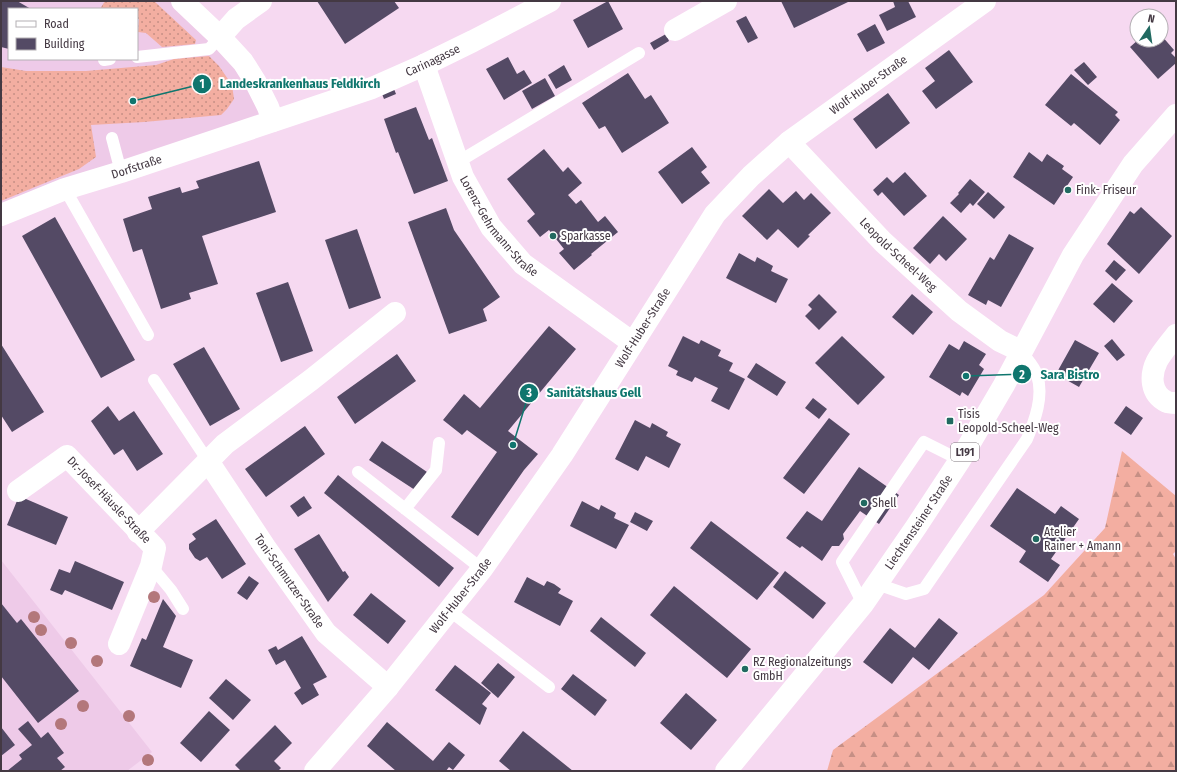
<svg xmlns="http://www.w3.org/2000/svg" width="1177" height="772" font-family="'Fira Sans Condensed',sans-serif">
  <defs>
    <pattern id="grass-dots" width="8" height="8" patternUnits="userSpaceOnUse"><rect width="8" height="8" fill="#f3aea1"/><path d="M2 2h.1M6 6h.1" fill="none" stroke="#c68f85" stroke-width="1.8" stroke-linecap="round"/></pattern>
    <pattern id="forest-firs" width="22" height="20" patternUnits="userSpaceOnUse"><rect width="22" height="20" fill="#f3aea1"/><path d="M5 1l3.5 6h-7zM16 11l3.5 6h-7z" fill="#c68f85"/></pattern>
  </defs>
  <rect width="100%" height="100%" fill="#f6d9f1"/>
  <path fill="#eecae8" fill-rule="evenodd" d="M1 1H183L220 37 272 120 1 215ZM9 9H137V59H9Z
    M1 560 152 752 127 771H1Z"/>
  <path fill="url(#grass-dots)" d="M105 1H154L196 40 195 44 162 47 146 33 138 32 139 19H137V9H100Z
    M209 56 219 66 232 85 234 99 227 109 221 115 144 122 91 125 96 157 79 169 1 201V67L26 71H86L156 65 174 59Z"/>
  <path fill="url(#forest-firs)" d="M1122 451 1176 496V551L1173 554 1176 559V771H827L833 750 1044 595 1105 528Z"/>
  <path fill="#544a65" d="M1 1H17L31 9H9V49L1 47Z
    M317 1H394L399 8 345 44Z
    M608 1 623 29 588 48 573 20Z
    M781 1H847L848 2 794 28Z
    M893 1H908L916 17 887 31 879 15 895 7Z
    M746 16 758 38 748 43 736 21Z
    M875 24 885 43 867 52 857 34Z
    M666 34 669 41 654 50 650 43Z
    M1161 35 1174 50 1171 53 1176 58V63L1158 79 1130 47 1138 40H1161Z
    M949 50 973 82 936 109 922 91 935 81 925 68Z
    M508 57 517 74 524 70 532 83 504 100 486 69Z
    M1084 62 1097 77 1088 85 1074 70Z
    M564 65 572 80 556 89 548 75Z
    M628 73 645 99 651 95 669 123 622 153 605 126 599 129 582 103Z
    M1071 74 1118 112 1115 115 1120 120 1100 145 1074 123 1071 126 1045 105Z
    M545 78 555 96 532 109 522 91Z
    M394 89 396 94 384 99 382 94Z
    M888 93 910 123 876 149 853 119Z
    M416 107 429 140 432 138 448 181 414 194 398 152 396 153 384 119Z
    M692 147 707 167 701 172 710 183 682 204 658 172Z
    M544 149 563 172 568 167 582 183 568 195 576 204 581 200 598 222 605 216 618 232 591 254 592 255 574 270 559 253 564 249 549 230 540 237 527 221 535 214 507 179Z
    M1029 152 1042 162 1047 154 1064 166 1062 169 1073 177 1054 205 1013 177Z
    M259 161 276 212 202 236 218 284 189 293 191 299 161 309 142 249 133 252 123 219 152 209 148 197 180 187 182 193 199 188 196 181Z
    M905 172 927 196 904 216 882 192 878 196 873 190 887 177 893 183Z
    M970 179 985 192 973 206 970 203 961 213 950 203 959 194 958 193Z
    M769 189 783 203 796 191 804 200 811 193 831 213 808 235 810 236 798 248 778 229 767 240 742 216Z
    M988 192 1005 207 994 219 977 204Z
    M1141 207 1172 236 1139 274 1107 244 1130 211 1134 214Z
    M446 208 454 230 500 297 483 309 487 321 449 334 408 222Z
    M943 216 967 239 946 261 939 254 930 264 913 248Z
    M55 217 135 360 101 378 22 236Z
    M357 229 381 298 349 309 325 240Z
    M1009 234 1034 248 1001 307 988 300 986 305 968 295 990 257 994 260Z
    M739 253 755 262 757 257 773 266 771 271 788 279 776 303 726 278Z
    M1114 260 1126 270 1116 281 1105 271Z
    M288 282 313 351 281 362 256 293Z
    M1112 283 1133 301 1114 323 1093 304Z
    M819 294 837 312 819 330 805 316 812 309 808 305Z
    M912 294 933 312 913 335 892 317Z
    M549 326 576 349 508 431 538 454 524 470 478 536 451 517 497 452 467 430 462 435 443 420 464 394 480 408Z
    M683 336 699 344 701 340 721 350 718 356 733 363 729 371 745 379 729 410 711 401 718 388 695 377 692 382 676 375 678 371 668 366Z
    M842 336 885 377 858 405 815 363Z
    M1112 339 1125 355 1117 361 1104 346Z
    M1075 340 1099 353 1079 387 1056 374Z
    M964 341 986 354 979 365 984 369 968 396 962 392 960 396 929 377 949 344 959 350Z
    M1 344 44 412 12 432 1 415Z
    M204 347 240 409 210 426 173 364Z
    M397 354 416 381 355 424 337 397Z
    M756 363 786 382 777 396 747 377Z
    M813 398 827 409 819 419 805 408Z
    M108 406 119 421 134 411 163 454 137 471 123 449 114 455 91 421Z
    M1126 406 1143 418 1131 435 1114 423Z
    M829 418 850 434 804 494 783 478Z
    M635 420 650 428 652 423 668 432 666 436 681 444 669 468 646 456 638 471 615 459Z
    M305 426 325 454 266 497 245 469Z
    M382 441 427 472 415 490 369 460Z
    M859 467 899 495 879 524 860 511 843 534 844 539 839 546H832L822 561 802 546 800 548 786 538 807 511 822 521Z
    M338 475 454 568 439 587 324 493Z
    M1017 488 1055 514 1061 506 1079 519 1051 559 1060 565 1048 582 1019 562 1026 551 990 526Z
    M19 496 68 517 56 545 7 525Z
    M304 496 312 508 298 517 290 506Z
    M582 501 599 510 601 505 616 513 614 518 629 525 616 549 570 526Z
    M635 512 653 521 647 531 630 522Z
    M216 519 246 564 222 579 207 557 200 561 195 558 189 549V544L196 539 192 534Z
    M711 521 779 573 757 600 690 548Z
    M319 534 343 572 345 571 349 577 328 602 294 549Z
    M75 561 124 582 112 610 65 590 62 595 50 590 59 569 70 573Z
    M785 571 826 603 813 619 773 587Z
    M249 576 259 583 247 600 237 593Z
    M527 577 544 586 547 581 554 584 561 589 558 593 573 601 560 626 514 602Z
    M674 586 751 649 727 678 650 615Z
    M371 593 406 621 388 644 353 615Z
    M163 599 176 616 163 647 193 660 181 688 130 666 142 638 146 640Z
    M1 603 17 623 21 619 79 691 38 723 1 676Z
    M601 617 646 653 635 667 590 631Z
    M939 618 958 633 929 670 913 657 892 684 863 662 890 628 915 648Z
    M302 636 327 677 313 684 319 695 302 705 294 693 301 688 285 660 276 665 268 650 276 646 278 650Z
    M498 663 515 677 498 698 481 683Z
    M455 665 491 693 482 704 487 708 480 725 435 690Z
    M573 674 607 700 595 716 561 689Z
    M226 679 251 700 233 720 209 698Z
    M686 693 717 720 691 750 660 723Z
    M209 711 230 730 201 762 180 743Z
    M28 721 41 738 48 732 64 753 57 758 65 767 60 771H7L22 759 19 755 32 745 18 729Z
    M387 722 433 761 449 742 465 755 453 770 449 767 446 771H396L367 746Z
    M275 725 292 743 274 761 281 768 278 771H241L235 765Z
    M1 727 15 745 1 756Z
    M523 731 573 771H511L499 761Z"/>
  <g fill="none" stroke-linecap="round" stroke-linejoin="round">
    <path stroke="#fff" stroke-width="12" d="M137 57 209 49 220 37
      M104 60 110 59
      M112 138 121 172
      M458 162 639 53
      M65 189 148 335
      M154 380 208 461
      M358 472 482 569
      M405 509 436 470 439 443
      M151 566 171 590 183 609
      M877 584 906 594 924 589 1027 439C1035 420 1044 396 1037 375 1035 367 1026 358 1021 351
      M863 604 842 562 924 442 960 460
      M450 611 549 687"/>
    <g stroke="#fff" stroke-width="22">
      <path d="M182 1 220 37 243 62 255 81 268 107 273 121"/>
      <path d="M675 30 726 1"/>
      <path d="M220 37 236 19 261 1"/>
      <path id="s1" d="M424 65 463 177 491 227 523 264 633 343"/>
      <path id="s2" d="M789 142 883 242 959 311 1000 341 1021 351"/>
      <path id="s3" d="M1 215 65 189 121 172 372 88 424 65 473 41 550 1"/>
      <path d="M1176 335C1170 343 1162 352 1157 361 1150 375 1150 394 1167 402 1169 403 1173 403 1176 403"/>
      <path id="s4" d="M208 461 265 547 326 633 388 687"/>
      <path id="s5" d="M18 491 67 456 155 548 151 566 119 644"/>
      <path d="M138 532 225 444 311 380 395 313"/>
      <path id="s6" d="M315 771 388 687 482 569 562 455 715 214 751 176 789 142 985 1"/>
    </g>
    <path stroke="#fff" stroke-width="22" id="s7" d="M726 771 863 604 916 527 960 460 1004 385 1073 255 1133 164 1176 115"/>
  </g>
  <g fill="#b3777b">
    <circle cx="154" cy="597" r="6"/>
    <circle cx="34" cy="617" r="6"/>
    <circle cx="41" cy="630" r="6"/>
    <circle cx="71" cy="643" r="6"/>
    <circle cx="97" cy="661" r="6"/>
    <circle cx="83" cy="706" r="6"/>
    <circle cx="129" cy="716" r="6"/>
    <circle cx="61" cy="724" r="6"/>
    <circle cx="148" cy="760" r="6"/>
  </g>
  <g fill="#216a61" stroke="#fff" stroke-width="1.5">
    <circle cx="1068" cy="190" r="4"/>
    <circle cx="553" cy="236" r="4"/>
    <rect x="946" y="417" width="8" height="8" rx="2"/>
    <circle cx="864" cy="503" r="4"/>
    <circle cx="1036" cy="539" r="4"/>
    <circle cx="745" cy="669" r="4"/>
  </g>
  <g text-anchor="middle" stroke-width="4" stroke-linejoin="round" paint-order="stroke">
    <rect fill="#fff" stroke="#7c747b" stroke-width="1" x="951" y="443" width="28" height="18" rx="3"/>
    <g font-size="11" font-weight="bold" fill="#443943">
      <text x="965" y="456">L191</text>
    </g>
    <g font-size="12" fill="#443943" stroke="#fff">
      <text dy="4" stroke="none"><textPath href="#s3" startOffset="459">Carinagasse</textPath></text>
      <text dy="4" stroke="none"><textPath href="#s6" startOffset="888">Wolf-Huber-Straße</textPath></text>
      <text dy="4" stroke="none"><textPath href="#s3" startOffset="144">Dorfstraße</textPath></text>
      <text dy="4" stroke="none"><textPath href="#s1" startOffset="180">Lorenz-Gehrmann-Straße</textPath></text>
      <text dy="4" stroke="none"><textPath href="#s2" startOffset="157">Leopold-Scheel-Weg</textPath></text>
      <text dy="4" stroke="none"><textPath href="#s6" startOffset="552">Wolf-Huber-Straße</textPath></text>
      <text dy="4" stroke="none"><textPath href="#s5" startOffset="121">Dr.-Josef-Häusle-Straße</textPath></text>
      <text dy="4" stroke="none"><textPath href="#s7" startOffset="315">Liechtensteiner Straße</textPath></text>
      <text dy="4" stroke="none"><textPath href="#s4" startOffset="145">Toni-Schmutzer-Straße</textPath></text>
      <text dy="4" stroke="none"><textPath href="#s6" startOffset="228">Wolf-Huber-Straße</textPath></text>
    </g>
    <g font-size="12" fill="#443943" stroke="#fff" text-anchor="start">
      <text x="1076" y="194">Fink- Friseur</text>
      <text x="561" y="240">Sparkasse</text>
      <text x="958" y="418">Tisis<tspan x="958" dy="14">Leopold-Scheel-Weg</tspan></text>
      <text x="872" y="507">Shell</text>
      <text x="1044" y="536">Atelier<tspan x="1044" dy="14">Rainer + Amann</tspan></text>
      <text x="753" y="666">RZ Regionalzeitungs<tspan x="753" dy="14">GmbH</tspan></text>
    </g>
  </g>
  <path fill="none" stroke="#0f766e" stroke-width="1.5" d="M133 101L202 84M966 376L1022 374M513 445L529 393"/>
  <g fill="#0f766e" stroke="#fff" stroke-width="1.5">
    <circle cx="133" cy="101" r="4"/>
    <circle cx="966" cy="376" r="4"/>
    <circle cx="513" cy="445" r="4"/>
    <circle cx="202" cy="84" r="10"/>
    <circle cx="1022" cy="374" r="10"/>
    <circle cx="529" cy="393" r="10"/>
  </g>
  <g font-size="12" text-anchor="middle" font-weight="bold" fill="#fff">
    <text x="202" y="88">1</text>
    <text x="1022" y="379">2</text>
    <text x="529" y="397">3</text>
  </g>
  <g font-size="13" text-anchor="middle" font-weight="bold" fill="#0f766e" stroke="#fff" stroke-width="4" stroke-linejoin="round" paint-order="stroke">
    <text x="300" y="88">Landeskrankenhaus Feldkirch</text>
    <text x="1070" y="379">Sara Bistro</text>
    <text x="594" y="397">Sanitätshaus Gell</text>
  </g>
  <rect width="1177" height="772" fill="none" stroke="#443943" stroke-width="4"/>
  <rect x="8" y="8" width="130" height="52" fill="#ffffff" stroke="#b4b0b4"/>
  <rect x="16" y="21" width="20" height="6" fill="#ffffff" stroke="#b4b0b4"/>
  <text x="44" y="28" font-size="12" fill="#443943">Road</text>
  <rect x="16" y="38" width="20" height="12" fill="#544a65" stroke="#b4b0b4"/>
  <text x="44" y="48" font-size="12" fill="#443943">Building</text>
  <g transform="translate(1149 28) rotate(13)"><circle r="19" fill="#ffffff" stroke="#b4b0b4"/>
  <path d="M0-3L7 15L0 10L-7 15Z" fill="#216a61"/>
  <text y="-6" font-size="11" font-weight="bold" text-anchor="middle" fill="#443943">N</text>
  </g>
</svg>
